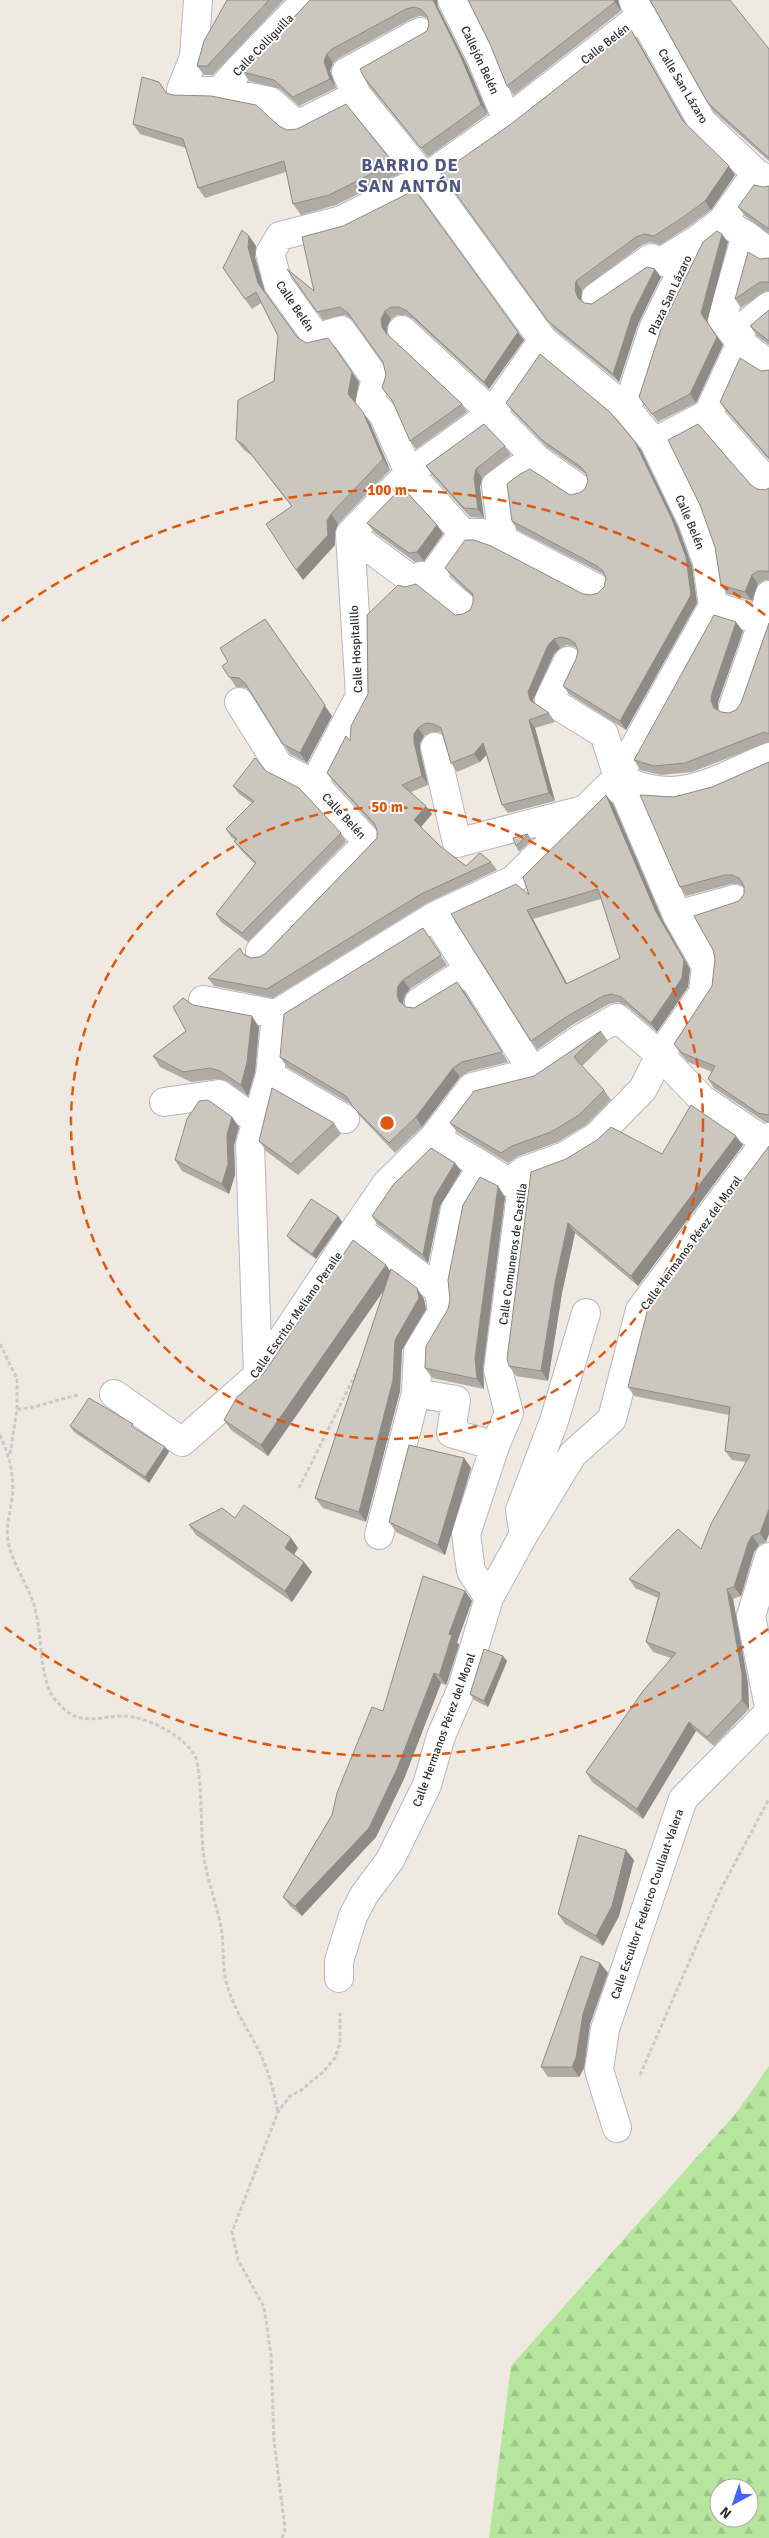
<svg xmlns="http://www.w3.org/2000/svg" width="769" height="2538" font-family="Signika,sans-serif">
  <defs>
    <pattern id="forest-firs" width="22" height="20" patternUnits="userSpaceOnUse" patternTransform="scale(1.25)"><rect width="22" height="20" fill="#b6e59e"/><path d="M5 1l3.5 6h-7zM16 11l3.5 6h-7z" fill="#9dc588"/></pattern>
  </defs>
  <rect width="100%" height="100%" fill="#efe9e1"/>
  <path fill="url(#forest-firs)" fill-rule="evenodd" d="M769 2066V2538H489L511 2366 737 2112ZM719 2488H749V2518H719Z"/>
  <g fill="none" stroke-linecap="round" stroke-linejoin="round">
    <defs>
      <path id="street" d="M198 0 194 57 181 90 220 91 270 101 297 125 357 95 425 178 543 340 627 409 654 442 692 521 707 562 713 606 618 777 513 880 435 916 276 1014 203 1000
        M452 0 482 60 507 120
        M633 0 702 122 756 173 769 181
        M220 91 239 69 306 0
        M357 95 346 72 420 32
        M746 235 769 253
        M596 297 651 258 661 262 697 240
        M402 330 492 413 538 460 578 488
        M734 334 769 306
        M741 343 769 365
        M627 409 653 329 697 240 722 221 756 173
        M708 414 741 343 722 319 746 235 722 221
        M654 442 708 414 769 484
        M463 533H483L503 540 596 588
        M350 534 412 580 421 576 430 579 464 608
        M503 540 496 485 518 469 538 460
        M430 579 463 533 409 473 383 414 370 400 376 379 341 330 317 338 278 284 270 253 280 236 342 220 425 178 507 120 642 15
        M713 606 763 621
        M239 702 279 766 314 784 368 842 260 951
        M733 707 763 621 769 595
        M435 747 457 843 583 810
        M618 777C677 809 715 779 769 757
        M314 784 360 696 350 534 409 473 492 413 543 340
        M677 915 735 899
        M435 916 533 1072
        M419 1002 468 970
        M270 1075 345 1119
        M164 1102 219 1094 258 1122
        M434 1137 472 1087 533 1072 580 1039 617 1018 660 1055 703 993 706 966 677 915 618 777 604 734 549 700 568 661
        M439 1290 356 1228 387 1183 434 1137 483 1166
        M258 1375 250 1145 270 1075 276 1014
        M416 1393 456 1400 451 1433 495 1446
        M114 1394 182 1442 258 1375 356 1228
        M523 1530 520 1510 554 1421 586 1313
        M379 1535 416 1393 418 1351 442 1312 439 1290 455 1209 483 1166 508 1182 524 1171
        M769 1557 751 1616 769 1707
        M489 1598 471 1571 466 1534 495 1446 509 1413 498 1370 524 1171 565 1156 596 1137 643 1089 660 1055 702 1099 766 1142
        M339 1978V1961L353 1916 364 1895 390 1860 427 1785 441 1736 462 1688 489 1598 524 1534 573 1454 612 1419 640 1310 769 1137
        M617 2128 599 2070 605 2029 683 1799 769 1712"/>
    </defs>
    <use href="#street" stroke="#b4b7c1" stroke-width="30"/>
    <path stroke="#c9c9c9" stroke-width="3" stroke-dasharray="4 2.5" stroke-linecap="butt" d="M0 1344 17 1379V1409L10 1454
      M17 1409C39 1408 57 1399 79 1395
      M0 1435C10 1457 16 1480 11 1505 9 1518 6 1528 8 1541 13 1566 28 1584 35 1608 42 1636 39 1666 50 1692 52 1697 57 1701 60 1705 80 1727 99 1716 124 1716 147 1717 181 1734 194 1754 203 1768 200 1836 204 1858 208 1883 218 1908 222 1933 224 1950 222 1968 227 1985 234 2008 246 2027 257 2047 268 2068 273 2089 278 2112
      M299 1488 359 1367
      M640 2075 720 1891 769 1799
      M282 2538 285 2529 274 2441 271 2355 264 2307 238 2260 232 2232 278 2112 290 2096 300 2091 323 2072 335 2058 340 2043V2013"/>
    <use href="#street" stroke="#fff" stroke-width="28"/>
  </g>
  <path fill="#afaba4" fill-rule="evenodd" d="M227 0H284L213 75H204L197 66Z
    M310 0 438 7 468 67 488 114 428 157 370 87 364 77 427 31 429 24 428 18 420 16 413 18 339 58 333 63 330 71 336 88 299 106 280 89 249 81 243 72Z
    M468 0H618L621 11 514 95 507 86 490 44Z
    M637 39 685 124 735 175 711 210 688 227 660 245 650 242 642 245 582 290 581 299V301L584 303 592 304 661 277 638 324 619 382 554 329 441 173Z
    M769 49V161L714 112 708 103Z
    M166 93 279 126 287 130 393 163 401 173 336 205 301 215 293 204 286 172 205 198 198 188 186 148 140 134 133 124Z
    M769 186V234L745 216 738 207 763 187Z
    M249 236 256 246 255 257 265 292 297 337 359 382 355 403 370 423 390 470 338 524 335 532V545L303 580 292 507 251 455 244 450 236 440 274 381 278 336 261 303 252 309 223 268Z
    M302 237 524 340 489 389 413 319 405 315H397L391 319 387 327V335L462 404 467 412 416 449 410 441 393 402 382 388 386 375 383 363 354 321 345 315 323 320 287 269 314 291Z
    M728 242 707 322 723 345 696 403 658 422 639 397Z
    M768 258H769V291H766L741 308 735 299 760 259Z
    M769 310V345L757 336 750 326Z
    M768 370H769V460L726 411 720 402 761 371Z
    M506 403 635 442 641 450 678 527 692 566 697 603 626 730 569 694 563 686 576 659 578 651 577 648 575 647 567 645 560 648 554 654 533 700 534 703 549 713 555 722 535 728 555 801 508 813 502 805 486 754 480 762 457 772 451 763 442 734 440 732H432L424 736 420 743V750L428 785 411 792 432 814 421 827 440 846 466 866 491 862 497 870 427 903 273 998 214 986 208 978 244 954 251 958 259 957 265 954 377 838V830L376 828 333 781 327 773 350 741 455 615 463 614 470 610 473 603V597L451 576 445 568 591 595 598 593 604 587 606 578 603 574 517 530 512 521 570 495 579 493 585 489 588 481 587 475 548 448 512 411Z
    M505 446 511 455 482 478 480 487 484 518 470 517 432 475 426 466Z
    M751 485 757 489 765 490 769 488V580H765L758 584 752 601 727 594 721 585Z
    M367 523 437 525 443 534 424 561 415 562 374 532Z
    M769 623V742L692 772 661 775 640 770 634 760 743 631 718 702V710L721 712 729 713 736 710 741 703Z
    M222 666 332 716 307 763 290 754 250 692 246 688 236 687Z
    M769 762V1123L765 1122 714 1088 708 1079 712 1072 688 1062 680 1053 674 1044 712 986 739 901 744 894V887L738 884H731L686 896 680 887 674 797 712 787Z
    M266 771 341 833 346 842 248 942 221 922 216 914 255 864 240 849 234 841 235 840 231 837 226 829 252 803 239 794 233 786Z
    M606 795 613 804 663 921 690 969 688 987 657 1032 627 1006 618 1002 609 1004 572 1025 537 1050 451 914 529 895ZM601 899 620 958 567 984 533 919Z
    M528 834 532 840 519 852 516 846Z
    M423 928 447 965 410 989 405 995 403 1003 404 1005 406 1007 414 1008 457 982 508 1062 468 1072 460 1077 422 1127 395 1153 360 1116 352 1105 287 1067 280 1057Z
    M193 1005 259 1027 255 1072 248 1096 227 1081 217 1079 191 1082 160 1067 153 1056 186 1031Z
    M601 1031 608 1041 582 1066 604 1090 611 1100 586 1125 558 1142 519 1156 508 1163 457 1132 450 1123 534 1076Z
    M232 1117 239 1127 234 1145 235 1175 229 1194 182 1171 175 1160Z
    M334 1123 341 1134 298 1175 266 1151 259 1141Z
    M743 1145 638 1286 575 1233 562 1293 548 1381 516 1376 509 1366 531 1172 662 1154Z
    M769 1146 766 1542 759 1545 754 1552 741 1596 733 1599 748 1683 749 1709 714 1746 696 1731 643 1819 592 1782 586 1772 671 1658 653 1652 646 1642 658 1598 635 1588 629 1579 701 1549 746 1462 732 1460 725 1451 729 1415 634 1396 628 1387Z
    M455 1163 461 1171 440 1206 428 1263 377 1224 372 1216Z
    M505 1197 483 1368 484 1389 432 1378 425 1368 448 1309Z
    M338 1216 342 1222 316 1259 291 1241 287 1236Z
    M386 1265 390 1271 424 1299 426 1309 402 1350 400 1391 366 1522 323 1508 315 1498 384 1289 268 1456 231 1430 224 1420Z
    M70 1426 136 1430 165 1447 169 1452 149 1483 74 1432Z
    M464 1458 471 1468 445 1555 396 1532 389 1522Z
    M235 1518 291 1538 298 1548 294 1554 304 1562 312 1572 292 1602 196 1535 189 1525Z
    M465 1591 472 1601 457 1642 459 1645 447 1683 446 1685 441 1683 404 1779 376 1837 302 1916 290 1906 283 1897 332 1815 383 1711Z
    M503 1656 507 1661 488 1707 474 1700 470 1694Z
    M634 1860 619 1916 603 1946 565 1924 558 1914Z
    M600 1963 608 1973 590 2024 584 2068 579 2077H548L541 2067Z"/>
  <path fill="#8e8b86" d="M433 0H437L438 7 468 67 488 114 481 105Z
    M614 0H618L621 11 615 2Z
    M631 30 637 39 689 130 683 121Z
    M327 54 333 63 330 71 336 88 330 79 324 61Z
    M729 166 735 175 711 210 705 201Z
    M722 234 728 242 707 322 723 345 696 403 690 394 701 313Z
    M249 236 256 246 255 257 265 293 258 283 248 247Z
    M655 269 661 277 638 324 619 382 613 374 632 315Z
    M576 281 582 290 581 299 584 306 578 298 575 290Z
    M385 311 391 319 387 327V335L382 327 381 319Z
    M518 332 524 340 489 389 484 382Z
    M352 372 359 382 355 404 348 394Z
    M363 412 370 423 390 470 383 459Z
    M635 442 641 450 678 527 692 566 697 603 626 730 620 721Z
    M476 469 482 478 480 487 484 518 478 509 474 478Z
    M331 514 338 524 335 532V545L303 580 296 570 327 521Z
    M437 525 443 534 424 561 417 552Z
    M752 575 758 584 752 601 745 592Z
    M265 619 332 716 307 763 300 753Z
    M736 622 743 631 718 702V710L714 708 711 701 712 693Z
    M554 639 560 648 554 654 533 700 536 708 530 700 528 692 548 645Z
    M529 720 535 728 555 801 549 793Z
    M418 728 424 736 420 743V750L428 785 422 776 414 742V734Z
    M483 743 489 752 480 762 474 754Z
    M606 795 613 804 663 921 690 969 688 987 657 1032 651 1023 656 912Z
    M426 806 432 814 420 828 414 820Z
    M527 910 533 919 572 993 566 984Z
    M403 980 410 989 405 995 403 1003 406 1010 399 1001 397 994 398 986Z
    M457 982 464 991 508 1062 502 1052Z
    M252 1016 259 1027 255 1072 248 1096 241 1085Z
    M453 1068 460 1077 422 1127 416 1117Z
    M232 1117 239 1127 234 1145 235 1175 229 1194 222 1184 227 1135Z
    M736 1136 743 1145 638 1286 631 1276Z
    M455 1163 461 1171 440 1206 428 1263 423 1255 434 1198Z
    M498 1186 505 1197 483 1368 484 1389 477 1379 475 1358Z
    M338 1216 342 1222 316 1259 312 1254Z
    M568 1223 575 1233 562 1293 548 1381 541 1371 555 1283Z
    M386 1265 394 1276 268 1456 261 1445Z
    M417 1288 424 1299 426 1309 402 1350 400 1391 366 1522 359 1512 395 1340Z
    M165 1447 169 1452 149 1483 145 1477Z
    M464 1458 471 1468 445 1555 438 1545Z
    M769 1509V1534L766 1542 760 1533Z
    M752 1536 759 1545 754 1552 741 1596 734 1587 748 1543Z
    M291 1538 298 1548 292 1558 285 1548Z
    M304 1562 312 1572 292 1602 285 1591Z
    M727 1589 733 1599 748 1683 749 1709 742 1700Z
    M465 1591 472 1601 457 1642 459 1645 446 1685 439 1675 449 1634Z
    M503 1656 507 1661 488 1707 484 1701Z
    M434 1673 441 1683 404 1779 376 1837 302 1916 295 1906Z
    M689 1722 696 1731 643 1819 637 1809Z
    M626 1850 634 1860 619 1916 603 1946 596 1936Z
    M600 1963 608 1973 590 2024 584 2068 579 2077 572 2067 583 2014Z"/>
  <path fill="#cbc7bf" stroke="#8e8b86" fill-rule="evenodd" d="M227 0H269L207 66H197L204 41Z
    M310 0H433L461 57 481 105 421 148 364 77 360 69 427 31 429 24 427 16 421 9 414 7 406 9 332 49 327 54 324 61 330 79 293 97 274 80 243 72Z
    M468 0H614L615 2 507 86 490 44Z
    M650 0H730L769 49V158L708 103Z
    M631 30 683 121 729 166 705 201 682 218 654 236 644 234 636 237 576 281 575 290 578 298 584 303 592 304 647 267 655 269 632 315 613 374 548 321 441 173 511 124Z
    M142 77 159 82 166 93 173 95 211 96 256 105 279 126 287 130 297 129 346 104 393 163 329 195 293 204 284 161 198 188 183 139 133 124Z
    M754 185 763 187 769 186V229L738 207Z
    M415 190 518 332 484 382 407 311 399 307H391L385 311 381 319 382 327 386 333 462 404 410 441 392 400 382 388 386 375 383 362 348 313 340 307 317 312 287 269 314 291 302 237 343 226Z
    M242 230 249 236 248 247 258 283 297 337 306 343 328 338 352 372 348 394 363 412 383 459 331 514 327 521 328 535 296 570 266 524 292 506 244 445 236 440 238 400 274 381 278 336 256 292 245 299 223 268Z
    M717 231 722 234 701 313 717 337 690 394 652 414 639 397 662 326 703 242Z
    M748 252 760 259 769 258V283L768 282H760L735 299Z
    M769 310V341L750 326Z
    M540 354 610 412 635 442 672 519 686 557 691 595 620 721 563 686 576 659 578 651 575 643 569 639 561 637 554 639 548 645 528 692 530 700 549 713 529 720 549 793 502 805 483 743 474 754 451 763 441 728 434 724 426 723 418 728 414 734V742L422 776 402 785 426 806 414 820 440 846 466 866 480 853 491 862 421 894 267 989 208 978 240 948 243 954 251 958 259 957 265 954 377 838V830L374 823 327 773 346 736 350 741 351 726 368 694 367 615 398 585 405 587 416 584 455 615 463 614 470 610 473 603V594L445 568 465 540H474L491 546 583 594 591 595 598 593 604 587 606 578 603 571 597 566 512 521 507 484 520 474 530 469 570 495 579 493 585 489 588 481 586 473 581 467 542 440 506 403Z
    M740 358 761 371 769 370V458L720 402Z
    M484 424 505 446 476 469 474 478 478 509 464 508 426 466Z
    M698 424 751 485 757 489 765 490 769 488V572L766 571H758L752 575 745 592 721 585 715 547 700 505 668 440Z
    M402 487 437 525 417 552 409 553 367 523Z
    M714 615 736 622 712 693 711 701 714 708 721 712 729 713 736 710 741 703 769 623V734L764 732 685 763 654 766 634 760Z
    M265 619 325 705 300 753 283 744 245 683 239 678 229 677 222 666 228 662 220 648Z
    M255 758 266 771 299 788 341 833 242 933 216 914 256 863 234 841 237 839 226 829 254 801 233 786Z
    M769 762V1115L758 1113 708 1079 715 1066 682 1053 674 1044 712 986 715 959 713 950 694 916 739 901 744 894V886L739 878 732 875H725L680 887 640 795 674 797 712 787Z
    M606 795 656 912 684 960 682 978 651 1023 621 997 612 994 603 996 566 1017 531 1041 451 914 516 884 529 895 523 877ZM598 889 620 958 566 984 527 910Z
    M528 834 516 846 513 838Z
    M423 928 441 955 403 980 398 986 397 994 399 1001 406 1007 414 1008 457 982 502 1052 462 1062 453 1068 416 1117 389 1143 353 1107 346 1096 280 1057 284 1014Z
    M183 998 193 1005 252 1016 247 1062 241 1085 220 1071 210 1068 183 1072 153 1056 186 1031 173 1007Z
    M601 1031 574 1057 604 1090 579 1115 551 1132 512 1146 501 1153 450 1123 474 1091 534 1076Z
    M272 1088 334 1123 291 1164 259 1141Z
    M208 1100 232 1117 227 1135 228 1164 222 1184 175 1160 187 1119 199 1101Z
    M691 1105 736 1136 631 1276 568 1223 555 1283 541 1371 509 1366 507 1359 531 1172 566 1159 597 1140 611 1127 662 1154Z
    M769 1146V1509L760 1533 752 1536 748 1543 734 1587 727 1589 742 1674V1700L707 1737 689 1722 637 1809 586 1772 643 1691 676 1653 646 1642 660 1593 629 1579 678 1529 701 1549 711 1524 750 1455 725 1451 730 1407 628 1387 648 1308Z
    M431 1148 455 1163 434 1198 423 1255 372 1216 393 1185Z
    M480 1177 498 1186 475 1358 477 1379 425 1368 426 1346 448 1309 450 1300 448 1280 463 1205Z
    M311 1199 338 1216 312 1254 287 1236Z
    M353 1240 386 1265 261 1445 224 1420 237 1397 264 1373Z
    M391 1269 417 1288 419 1298 395 1340 393 1380 359 1512 315 1498Z
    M89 1398 133 1424 131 1426 165 1447 145 1477 70 1426Z
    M409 1445 464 1458 438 1545 389 1522Z
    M244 1505 291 1538 285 1548 304 1562 285 1591 189 1525 222 1508 235 1518Z
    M423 1576 465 1591 449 1634 452 1635 440 1673 439 1675 434 1673 397 1769 369 1828 295 1906 283 1897 332 1815 337 1793 372 1707 383 1711Z
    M484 1649 503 1656 484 1701 470 1694Z
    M579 1835 626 1850 612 1906 596 1936 558 1914Z
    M581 1956 600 1963 583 2014 576 2058 572 2067H541Z"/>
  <g fill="none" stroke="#df570e" stroke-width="2.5" stroke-dasharray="9 6">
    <circle cx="387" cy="1123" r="316"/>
    <path d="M768 1629A633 633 0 0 1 2 1625M2 621A633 633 0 0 1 768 617"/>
  </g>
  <g text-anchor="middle" stroke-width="4" stroke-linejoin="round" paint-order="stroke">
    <g font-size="12" fill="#2e2e2e" stroke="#fff">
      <text transform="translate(605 44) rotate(-38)" y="4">Calle Belén</text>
      <text transform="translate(263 45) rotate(-46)" y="4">Calle Colliguilla</text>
      <text transform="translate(480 60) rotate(65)" y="4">Callejón Belén</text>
      <text transform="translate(683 86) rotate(59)" y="4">Calle San Lázaro</text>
      <text transform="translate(670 295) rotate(-65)" y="4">Plaza San Lázaro</text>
      <text transform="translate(295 306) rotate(56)" y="4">Calle Belén</text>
      <text transform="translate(690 522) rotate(67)" y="4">Calle Belén</text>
      <text transform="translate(356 649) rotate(-93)" y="4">Calle Hospitalillo</text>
      <text transform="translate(344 816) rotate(47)" y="4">Calle Belén</text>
      <text transform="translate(691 1243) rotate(-54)" y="4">Calle Hermanos Pérez del Moral</text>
      <text transform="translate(513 1254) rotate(-82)" y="4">Calle Comuneros de Castilla</text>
      <text transform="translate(296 1315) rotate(-55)" y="4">Calle Escritor Meliano Peraile</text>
      <text transform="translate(444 1730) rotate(-70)" y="4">Calle Hermanos Pérez del Moral</text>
      <text transform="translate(647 1904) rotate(-71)" y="4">Calle Escultor Federico Coullaut-Valera</text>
    </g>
    <g font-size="18" font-weight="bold" letter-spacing="1" fill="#4d5680" stroke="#fff">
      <text x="410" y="171">BARRIO DE<tspan x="410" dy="21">SAN ANTÓN</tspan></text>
    </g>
  </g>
  <circle cx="387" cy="1123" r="8" fill="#df570e" stroke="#fff" stroke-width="2.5"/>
  <g font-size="15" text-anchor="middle" font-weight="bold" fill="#df570e" stroke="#fff" stroke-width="4" stroke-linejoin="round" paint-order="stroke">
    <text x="387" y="495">100 m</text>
    <text x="387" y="812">50 m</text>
  </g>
  <g transform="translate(734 2503) rotate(220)"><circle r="24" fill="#ffffff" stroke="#ababab"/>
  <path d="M0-4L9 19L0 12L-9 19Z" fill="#4264fb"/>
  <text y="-8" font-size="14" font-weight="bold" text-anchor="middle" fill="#2e2e2e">N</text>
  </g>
</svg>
